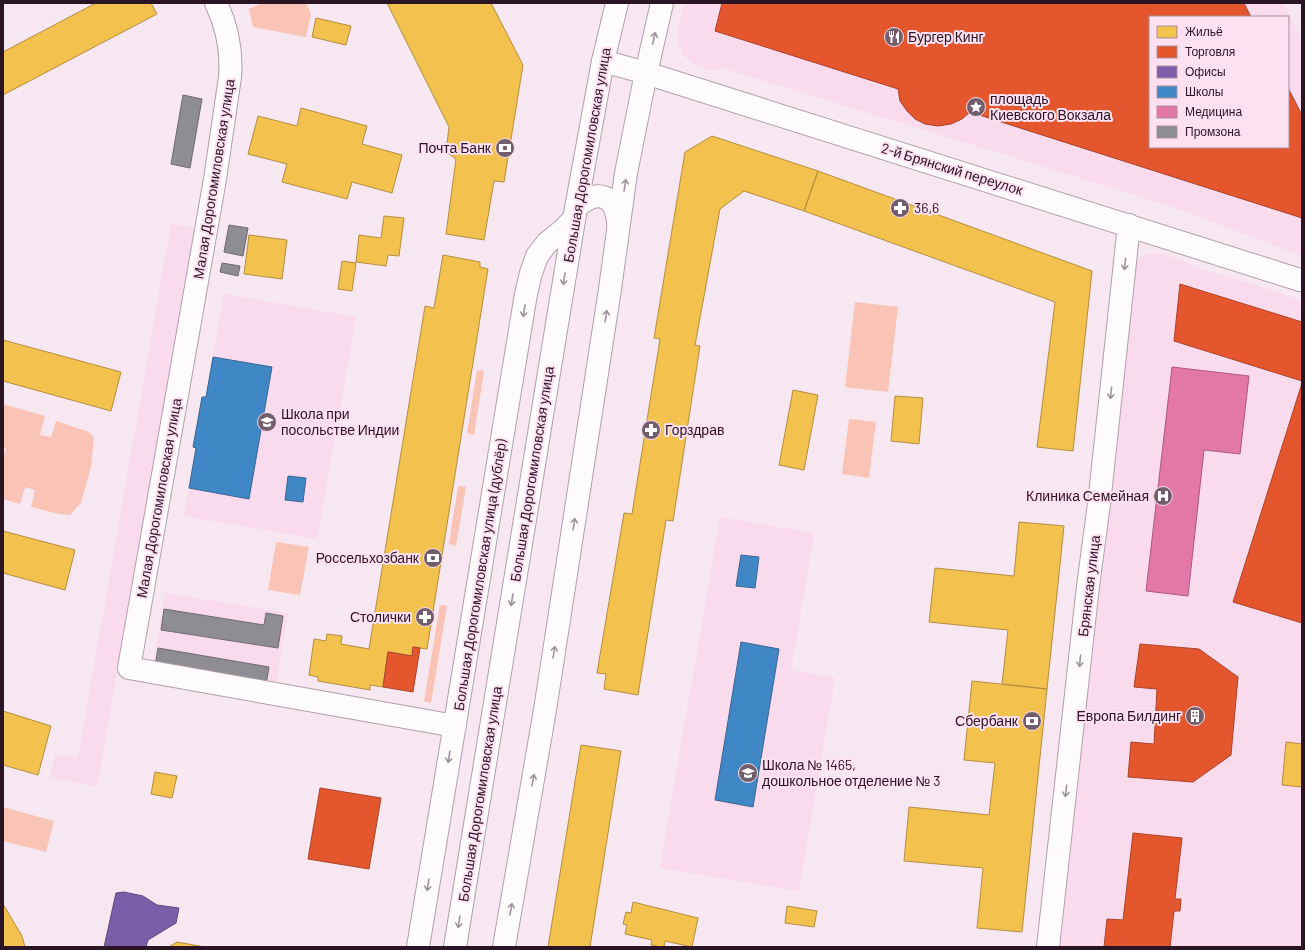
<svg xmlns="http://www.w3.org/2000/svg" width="1305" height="950" font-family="Barlow,sans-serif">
  <rect width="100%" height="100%" fill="#f7e7f0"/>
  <path fill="#fadaed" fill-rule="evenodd" d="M685 3H1283L1302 40V256L1184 211 1087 180 722 68 712 71 697 66 684 56 678 42V26ZM1150 17H1288V147H1150Z
    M171 224 195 228 97 787 50 777 55 755 78 758Z
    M1158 253 1181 260 1197 268 1275 291 1302 301V947H1056L1136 261 1146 255Z
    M224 294 356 317 317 539 184 516 196 448 193 447 202 397H206Z
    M720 517 814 533 791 670 835 678 799 891 660 868Z
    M165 593 288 613 275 689 153 668Z"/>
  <path fill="#f9c4b6" d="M262 3H306L311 14 306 37 253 27 249 9Z
    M855 302 898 307 888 392 845 387Z
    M477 370 484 371 474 435 467 433Z
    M3 404 45 416 40 435 51 437 56 421 89 432 94 437 91 467 81 503 70 515 59 514 31 507 35 490 25 487 20 504 3 499V458L6 449 3 448Z
    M849 419 876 422 869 478 842 474Z
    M458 486 466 487 456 546 449 544Z
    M276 542 309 547 300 595 268 590Z
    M440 605 447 606 431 703 424 701Z
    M3 807 54 821 46 852 3 841Z"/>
  <path fill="#f2c14e" stroke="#b68d41" d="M96 3H151L157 14 3 95V52Z
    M387 3H491L523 65 504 182 494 181 484 240 446 234 456 159 446 152 449 127Z
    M316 18 351 26 346 45 312 37Z
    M301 108 367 126 362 144 402 155 392 193 352 182 347 199 282 182 287 164 248 154 258 116 297 126Z
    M712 136 818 171 804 211 744 191 720 209 695 345 700 346 673 521 666 520 638 695 604 689 606 674 597 673 624 513 632 514 660 339 654 338 685 152Z
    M818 171 1092 271 1073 451 1037 447 1055 302 804 211Z
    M384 216 404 218 399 256 388 255 386 266 356 262 359 235 381 238Z
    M249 235 287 240 282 279 244 274Z
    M443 255 480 262V267L488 269 427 649 413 647 412 656 388 652 383 687 370 685V690L318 681V677L309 675 314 639 326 641 327 634 342 636 341 644 369 649 425 306 434 308Z
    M342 261 356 263 352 291 338 289Z
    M3 340 121 372 111 411 3 381Z
    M793 390 818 395 804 470 779 465Z
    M895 396 923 398 919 444 891 441Z
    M1019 522 1064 526 1047 689 1002 684 1008 630 929 622 935 568 1014 576Z
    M3 531 75 550 65 590 3 573Z
    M972 681 1047 689 1022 932 977 928 983 868 904 861 909 807 989 815 995 763 964 760Z
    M3 711 51 726 38 775 3 765Z
    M1286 742 1302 744V787L1282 785Z
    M581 745 621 751 590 947H548Z
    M155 772 177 776 172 798 151 794Z
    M633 902 698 918 692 947 665 941 664 947H661L651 945 652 940 625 934 627 925 623 924 626 912 631 913Z
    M3 904 22 936 25 947H3Z
    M787 906 817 911 814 927 785 923Z
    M177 942 205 947H169Z"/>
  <path fill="#e4572e" stroke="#ac432b" d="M722 3H1244L1251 17H1150V147H1288V88L1302 115V218L970 112 962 119 951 124 938 126 925 124 915 119 907 111 900 101 898 89 715 31Z
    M1180 284 1302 322V381L1174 341Z
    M1302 383V623L1233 602Z
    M1140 644 1199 649 1238 677 1231 755 1193 782 1128 777 1131 742 1154 744 1157 689 1134 687Z
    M413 647 420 648 413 692 383 687 388 652 412 656Z
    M320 788 381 798 369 869 308 859Z
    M1133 833 1182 838 1175 899H1181L1180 911H1174L1170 947H1104L1107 919 1123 920Z"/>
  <path fill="#7b5ea7" stroke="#63487f" d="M124 892 143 896 157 905 179 908 176 923 148 940 146 947H104L116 893Z"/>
  <path fill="#3f88c5" stroke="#396594" d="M213 357 272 367 249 499 189 488 196 448 193 447 202 397H206Z
    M288 476 306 478 303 502 285 500Z
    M741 555 759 557 755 588 736 586Z
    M741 642 779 649 753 807 715 800Z"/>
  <path fill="#e377a8" stroke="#ac5980" d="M1172 367 1249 376 1240 454 1204 450 1188 596 1146 591Z"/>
  <path fill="#8d8d92" stroke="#706971" d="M183 95 202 99 190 168 171 164Z
    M229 225 248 228 243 256 224 252Z
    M222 263 240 266 238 276 220 272Z
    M164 609 264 625 266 613 283 616 278 648 161 630Z
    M158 648 269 667 266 685 155 666Z"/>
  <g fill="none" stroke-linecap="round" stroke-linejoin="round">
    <defs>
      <path id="minor" d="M216 3C227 26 232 52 230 77L215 179 129 668 455 726
        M603 61 646 73 1300 280 1302 279
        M576 208C596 188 616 194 618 223
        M418 947 526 294 531 273 537 256 547 243 563 230 574 219
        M1048 947 1088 586 1099 504 1129 225"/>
      <path id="major" d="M455 947 576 208 603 61 617 3
        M504 947 545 710 610 289 626 173 646 73 662 3"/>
    </defs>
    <use href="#minor" stroke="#b19faa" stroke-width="24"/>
    <use href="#major" stroke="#b19faa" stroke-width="24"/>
    <use href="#minor" stroke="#fefbfd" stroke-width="22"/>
    <use href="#major" stroke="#fefbfd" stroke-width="22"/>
  </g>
  <defs><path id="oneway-shaft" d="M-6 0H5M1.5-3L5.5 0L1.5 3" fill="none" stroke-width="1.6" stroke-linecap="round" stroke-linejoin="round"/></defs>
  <g stroke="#9f939b">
    <use href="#oneway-shaft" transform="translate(654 38) rotate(-77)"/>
    <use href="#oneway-shaft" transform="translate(625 185) rotate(-81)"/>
    <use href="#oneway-shaft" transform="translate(1125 264) rotate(96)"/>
    <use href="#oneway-shaft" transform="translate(564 279) rotate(99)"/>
    <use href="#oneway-shaft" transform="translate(524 311) rotate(99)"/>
    <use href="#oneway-shaft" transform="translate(606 316) rotate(-81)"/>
    <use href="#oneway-shaft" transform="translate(1111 393) rotate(96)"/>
    <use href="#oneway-shaft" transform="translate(574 524) rotate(-81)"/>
    <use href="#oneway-shaft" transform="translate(512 600) rotate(99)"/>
    <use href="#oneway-shaft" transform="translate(554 652) rotate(-81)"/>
    <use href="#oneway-shaft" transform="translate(1080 661) rotate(96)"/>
    <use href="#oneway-shaft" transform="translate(449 757) rotate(99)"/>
    <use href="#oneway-shaft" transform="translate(533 780) rotate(-80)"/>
    <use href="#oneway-shaft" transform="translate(1066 791) rotate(96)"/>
    <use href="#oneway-shaft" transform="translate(428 885) rotate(99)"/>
    <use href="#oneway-shaft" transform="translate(511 909) rotate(-80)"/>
    <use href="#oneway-shaft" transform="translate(459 922) rotate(99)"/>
  </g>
  <defs>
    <symbol id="restaurant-disc" viewBox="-11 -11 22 22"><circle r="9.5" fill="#725e6b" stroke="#fde1f1"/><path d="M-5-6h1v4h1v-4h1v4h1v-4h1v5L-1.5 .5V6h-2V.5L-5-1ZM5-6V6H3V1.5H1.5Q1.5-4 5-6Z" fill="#fff"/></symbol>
    <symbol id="sight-disc" viewBox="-11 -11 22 22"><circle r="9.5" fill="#725e6b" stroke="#fde1f1"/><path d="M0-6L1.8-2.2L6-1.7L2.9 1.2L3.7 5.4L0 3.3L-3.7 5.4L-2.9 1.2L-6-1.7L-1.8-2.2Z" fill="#fff"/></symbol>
    <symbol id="bank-disc" viewBox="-11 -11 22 22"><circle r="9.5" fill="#725e6b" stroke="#fde1f1"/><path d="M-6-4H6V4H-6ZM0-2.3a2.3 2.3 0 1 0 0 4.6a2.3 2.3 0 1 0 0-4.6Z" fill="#fff"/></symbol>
    <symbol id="pharmacy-disc" viewBox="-11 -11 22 22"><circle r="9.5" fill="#725e6b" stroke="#fde1f1"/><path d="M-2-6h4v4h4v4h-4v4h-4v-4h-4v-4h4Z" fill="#fff"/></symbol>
    <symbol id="school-disc" viewBox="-11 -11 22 22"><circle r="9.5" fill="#725e6b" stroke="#fde1f1"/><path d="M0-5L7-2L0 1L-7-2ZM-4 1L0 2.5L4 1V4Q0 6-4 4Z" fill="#fff"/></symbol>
    <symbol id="hospital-disc" viewBox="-11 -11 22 22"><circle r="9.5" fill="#725e6b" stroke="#fde1f1"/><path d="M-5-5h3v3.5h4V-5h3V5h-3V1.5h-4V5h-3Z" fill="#fff"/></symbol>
    <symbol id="building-disc" viewBox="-11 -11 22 22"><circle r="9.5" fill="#725e6b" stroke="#fde1f1"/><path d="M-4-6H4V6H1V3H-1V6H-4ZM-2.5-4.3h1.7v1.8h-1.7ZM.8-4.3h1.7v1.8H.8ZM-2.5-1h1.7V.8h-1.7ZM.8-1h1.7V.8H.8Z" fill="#fff"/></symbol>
  </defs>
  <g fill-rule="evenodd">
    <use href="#restaurant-disc" x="883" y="26" width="22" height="22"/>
    <use href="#sight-disc" x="965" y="96" width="22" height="22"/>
    <use href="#bank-disc" x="494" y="137" width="22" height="22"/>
    <use href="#pharmacy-disc" x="889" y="197" width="22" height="22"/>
    <use href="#school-disc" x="256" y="411" width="22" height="22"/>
    <use href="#pharmacy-disc" x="640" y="419" width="22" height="22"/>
    <use href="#hospital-disc" x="1152" y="485" width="22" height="22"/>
    <use href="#bank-disc" x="422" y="547" width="22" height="22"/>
    <use href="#pharmacy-disc" x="414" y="606" width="22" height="22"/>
    <use href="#building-disc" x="1184" y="705" width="22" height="22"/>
    <use href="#bank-disc" x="1021" y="710" width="22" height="22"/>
    <use href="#school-disc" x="737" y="762" width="22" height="22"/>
  </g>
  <g text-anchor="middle" stroke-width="4" stroke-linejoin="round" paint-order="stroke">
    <g font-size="14" fill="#2b1423" stroke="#fde1f1" text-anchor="start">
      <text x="908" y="42">Бургер Кинг</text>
      <text x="990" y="104">площадь<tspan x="990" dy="16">Киевского Вокзала</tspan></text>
      <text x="491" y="153" text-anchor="end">Почта Банк</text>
      <text x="914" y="213">36,6</text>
      <text x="281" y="419">Школа при<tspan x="281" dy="16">посольстве Индии</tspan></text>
      <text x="665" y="435">Горздрав</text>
      <text x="1149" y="501" text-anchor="end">Клиника Семейная</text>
      <text x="419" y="563" text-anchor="end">Россельхозбанк</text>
      <text x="411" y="622" text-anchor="end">Столички</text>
      <text x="1181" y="721" text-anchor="end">Европа Билдинг</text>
      <text x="1018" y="726" text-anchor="end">Сбербанк</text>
      <text x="762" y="770">Школа № 1465,<tspan x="762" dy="16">дошкольное отделение № 3</tspan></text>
    </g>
    <g font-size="14" fill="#2b1423" stroke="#fde1f1">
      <text transform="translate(587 155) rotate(-80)" y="5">Большая Дорогомиловская улица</text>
      <text transform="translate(952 169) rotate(17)" y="5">2-й Брянский переулок</text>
      <text transform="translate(214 179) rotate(-81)" y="5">Малая Дорогомиловская улица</text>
      <text transform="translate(532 474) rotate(-81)" y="5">Большая Дорогомиловская улица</text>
      <text transform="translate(159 498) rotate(-80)" y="5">Малая Дорогомиловская улица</text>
      <text transform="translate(480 575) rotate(-81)" y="5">Большая Дорогомиловская улица (дублёр)</text>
      <text transform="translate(1089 586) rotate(-83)" y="5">Брянская улица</text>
      <text transform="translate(480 794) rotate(-81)" y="5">Большая Дорогомиловская улица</text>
    </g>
  </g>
  <rect width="1305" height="950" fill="none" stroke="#2b1423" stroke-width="8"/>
  <rect x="1149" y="16" width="140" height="132" fill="#fde1f1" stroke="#a98f9f"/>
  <rect x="1157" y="26" width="20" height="12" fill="#f2c14e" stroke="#a98f9f"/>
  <text x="1185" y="36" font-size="12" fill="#2b1423">Жильё</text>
  <rect x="1157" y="46" width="20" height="12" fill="#e4572e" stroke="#a98f9f"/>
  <text x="1185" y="56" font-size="12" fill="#2b1423">Торговля</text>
  <rect x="1157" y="66" width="20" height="12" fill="#7b5ea7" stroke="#a98f9f"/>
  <text x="1185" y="76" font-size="12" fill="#2b1423">Офисы</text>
  <rect x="1157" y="86" width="20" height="12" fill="#3f88c5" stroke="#a98f9f"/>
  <text x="1185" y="96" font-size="12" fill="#2b1423">Школы</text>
  <rect x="1157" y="106" width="20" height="12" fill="#e377a8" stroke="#a98f9f"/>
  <text x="1185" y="116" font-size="12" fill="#2b1423">Медицина</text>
  <rect x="1157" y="126" width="20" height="12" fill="#8d8d92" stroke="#a98f9f"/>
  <text x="1185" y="136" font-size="12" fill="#2b1423">Промзона</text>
</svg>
